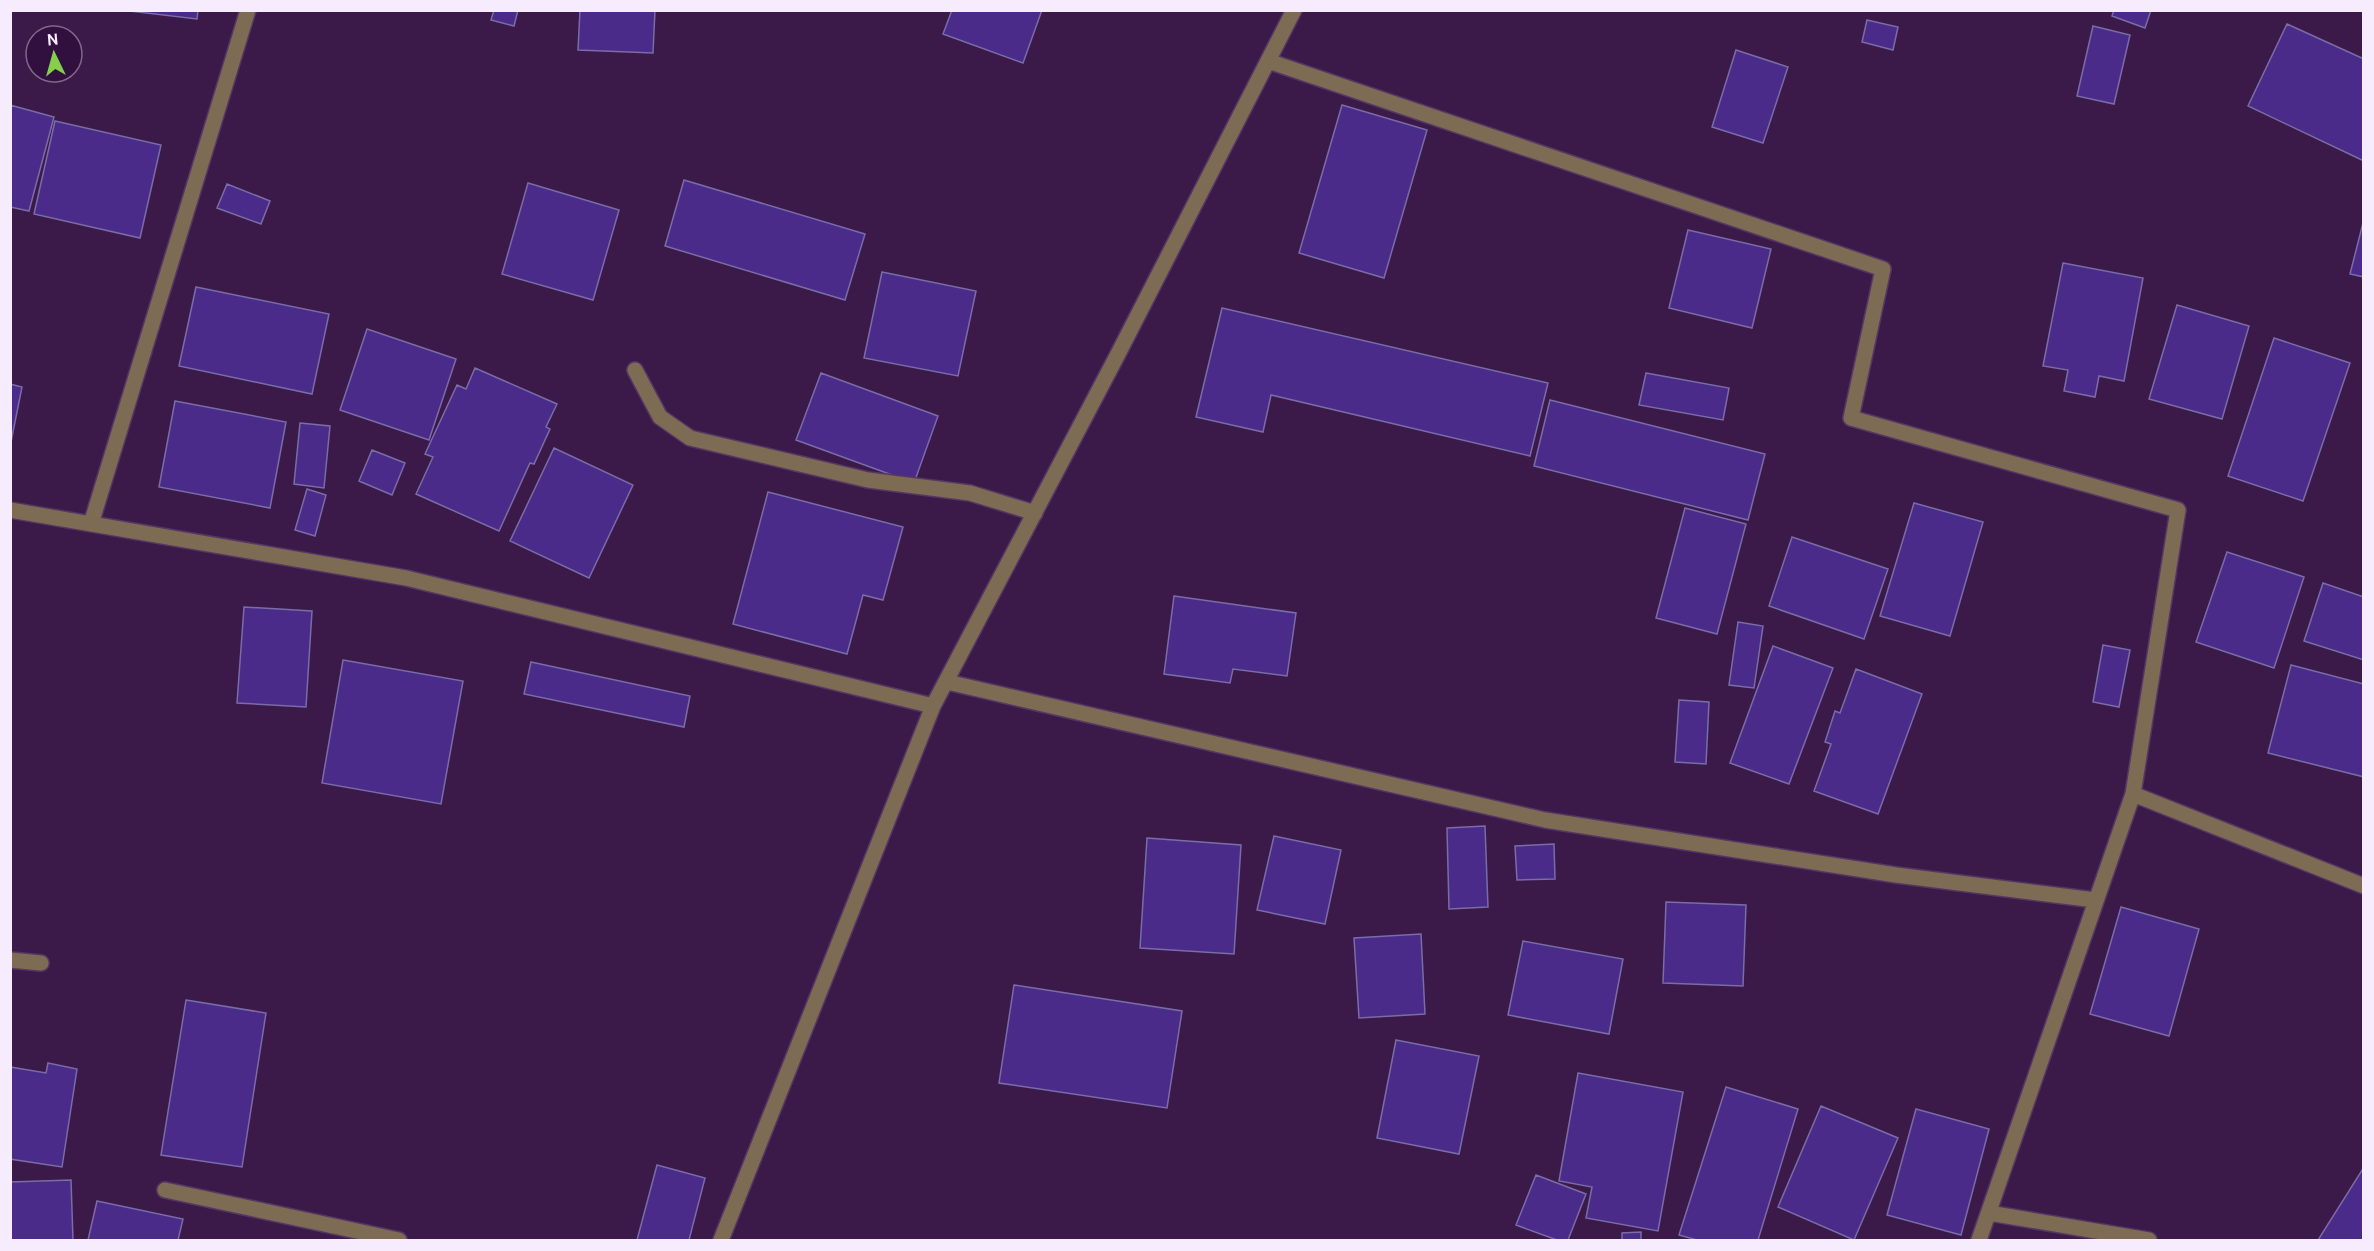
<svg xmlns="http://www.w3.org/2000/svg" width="2374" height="1251" font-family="Cabin,sans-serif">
  <rect width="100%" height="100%" fill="#3b1a4a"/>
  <path fill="#4b2b89" stroke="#796ca7" stroke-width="1.5" d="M121 10H198L197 19Z
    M494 10H518L514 26 491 20Z
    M580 10H655L653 53 578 50Z
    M952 10H1042L1023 63 943 34Z
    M2114 10H2151L2145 28 2112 16Z
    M1867 20 1898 27 1893 50 1862 42Z
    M2287 24 2364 59V161L2248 106Z
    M2093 26 2130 35 2114 104 2077 96Z
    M1736 50 1788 67 1763 143 1712 127Z
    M10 105 54 117 29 211 10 207Z
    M1342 105 1427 130 1384 278 1299 253Z
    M55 121 161 145 140 238 34 214Z
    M684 180 865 234 845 300 665 246Z
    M528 183 619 210 593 300 502 274Z
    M227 184 270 201 261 224 217 208Z
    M2364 219V277L2350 274Z
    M1688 230 1771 249 1752 328 1669 308Z
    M2063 263 2143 278 2124 381 2099 376 2095 397 2064 391 2068 370 2043 366Z
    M882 272 976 291 958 376 864 358Z
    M196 287 329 314 312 394 179 366Z
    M2177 305 2249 326 2222 419 2149 399Z
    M1222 308 1548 383 1530 456 1271 395 1263 432 1196 417Z
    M367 329 456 359 429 440 340 410Z
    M2274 338 2350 363 2303 501 2228 476Z
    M475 368 557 404 546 427 550 429 534 464 530 463 499 531 416 494 433 457 425 454 457 385 466 389Z
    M821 373 938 416 914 483 796 440Z
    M1646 373 1729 388 1723 420 1639 405Z
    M10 384 22 387 10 447Z
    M1550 400 1765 454 1748 520 1534 466Z
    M175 401 286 422 270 508 159 487Z
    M300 423 330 426 324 488 294 484Z
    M554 448 633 485 589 578 510 541Z
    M372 450 405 463 392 495 359 481Z
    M307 489 326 495 315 536 295 530Z
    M768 492 903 527 883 600 863 595 847 654 733 624Z
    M1914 503 1983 522 1950 636 1880 616Z
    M1685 508 1746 524 1717 634 1656 618Z
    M1792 537 1888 569 1864 639 1769 606Z
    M2227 552 2304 577 2274 668 2196 642Z
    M2323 583 2364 597V660L2304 641Z
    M1174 596 1296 613 1287 676 1233 669 1230 683 1164 674Z
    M244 607 312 611 306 707 237 703Z
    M1738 622 1763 626 1754 688 1729 685Z
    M2103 645 2130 650 2119 707 2093 702Z
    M1773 646 1833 668 1789 784 1730 763Z
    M343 660 463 681 441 804 322 783Z
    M531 662 690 696 684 727 524 694Z
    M2291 665 2364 684V777L2268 753Z
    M1856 669 1922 694 1878 814 1814 791 1831 744 1825 742 1835 711 1840 713Z
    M1679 700 1709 702 1706 764 1675 762Z
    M1485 826 1488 907 1449 909 1447 828Z
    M1274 836 1341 850 1325 924 1257 910Z
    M1147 838 1241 845 1234 954 1140 948Z
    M1554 844 1555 879 1517 880 1515 846Z
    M1666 902 1746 905 1743 986 1663 983Z
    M2121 907 2199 929 2169 1036 2090 1014Z
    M1421 934 1425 1014 1359 1018 1354 938Z
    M1523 941 1623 959 1609 1034 1508 1015Z
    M1014 985 1182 1011 1167 1108 999 1083Z
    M186 1000 266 1013 242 1167 161 1155Z
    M1396 1040 1479 1056 1459 1154 1377 1138Z
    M48 1063 77 1069 62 1167 10 1159V1067L46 1073Z
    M1578 1073 1683 1092 1658 1231 1586 1218 1592 1187 1559 1181Z
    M1726 1087 1798 1109 1758 1240H1697L1679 1235Z
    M1821 1106 1898 1138 1854 1240 1778 1207Z
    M1916 1109 1989 1129 1961 1235 1887 1215Z
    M657 1165 705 1178 689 1240H637Z
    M2364 1167V1240H2318Z
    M1536 1175 1586 1194 1568 1240H1557L1516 1225Z
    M71 1180 73 1240H10V1182Z
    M97 1201 183 1219 178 1240H88Z
    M1641 1232V1240H1622V1233Z"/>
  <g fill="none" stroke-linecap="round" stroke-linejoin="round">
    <defs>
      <path id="minor" d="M1268 61 1883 269 1851 418 2178 510 2133 794 1979 1240
        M635 370 660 417 690 438 868 480 970 493 1035 513
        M10 510 406 578 933 706
        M91 524 248 10
        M947 682 1545 820 1896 875 2095 900
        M2133 794 2364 886
        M10 960 41 963
        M165 1190 399 1240
        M1989 1213 2149 1240
        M721 1240 933 706 1118 354 1294 10"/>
    </defs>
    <use href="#minor" stroke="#553763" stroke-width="18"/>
    <use href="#minor" stroke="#7d6b54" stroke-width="15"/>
  </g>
  <rect width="2374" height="1251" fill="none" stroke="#f7ecfe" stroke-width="24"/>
  <g transform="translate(54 54) rotate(355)"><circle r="28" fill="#310f3f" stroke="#80678b" stroke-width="1.5"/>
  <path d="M0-4.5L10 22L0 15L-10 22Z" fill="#85cf4c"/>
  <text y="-9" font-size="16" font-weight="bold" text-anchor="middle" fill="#f7ecfe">N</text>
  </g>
</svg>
